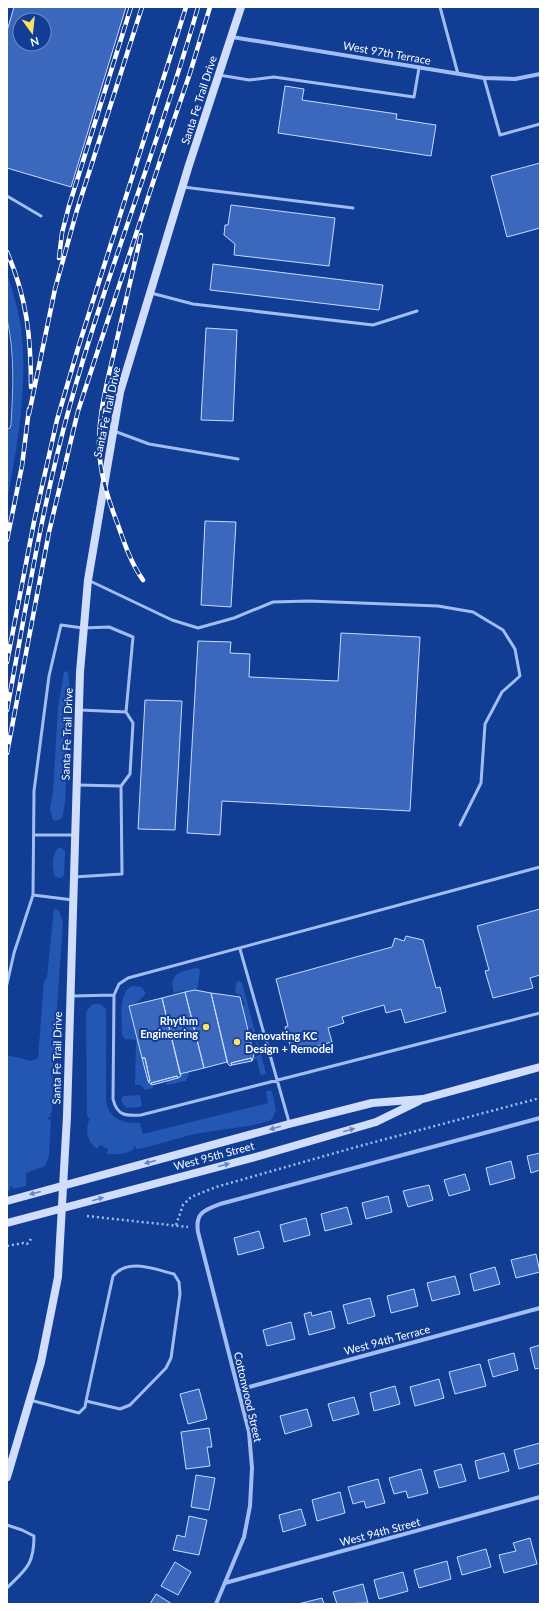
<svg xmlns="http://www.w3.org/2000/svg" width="547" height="1611" font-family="Lato,sans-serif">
  <rect width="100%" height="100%" fill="#123d94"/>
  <path fill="#2456b3" d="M7 274C13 291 18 309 21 327 28 384 18 444 7 500V429L10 428 11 425 13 397 12 357 10 332 7 319Z
    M68 671 70 691 65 803 62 818 56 821 53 820 50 809 53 792 58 709 64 672Z
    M58 848H61L65 851V853L64 875 61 878 55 877C52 867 51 857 58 848Z
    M54 908 59 911 63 923 53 1065 52 1110 50 1117H48V1119L50 1120 51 1123 49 1155 45 1166 26 1173V1186L13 1189 12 1186 10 1187V1190L7 1191V1055L31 1061 38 1058 44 981 47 977Z
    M196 968 199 969 200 971 197 990 185 992 184 990 174 993C168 973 181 972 196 968Z
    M239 981 242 983 266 1073 263 1076 260 1074 257 1059 252 1061 254 1057 259 1055V1052L252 1029 248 1028 242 1006 245 1005 241 995 235 993 236 983Z
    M133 986 141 987 146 993 138 1002 129 1006 142 1058 150 1081 148 1082 152 1085 153 1088 145 1090 141 1085H135L136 1040 125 1039 122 1035C122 1022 118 989 133 986Z
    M93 1004H100L106 1009V1101C109 1119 124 1124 140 1123L143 1134 268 1103 266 1092 269 1090 272 1092 276 1110 273 1118 269 1121 254 1125 194 1134 144 1148 136 1149 135 1146 133 1147 134 1149C126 1154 116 1155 107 1154L108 1149 100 1145 97 1149C86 1140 85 1129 90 1118H88L87 1114 86 1013 88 1009Z
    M190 1071 186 1081 167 1085 166 1079 177 1076 178 1078 181 1076 180 1074Z
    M140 1095 142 1105 140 1107 127 1108 123 1104 121 1099 124 1096Z"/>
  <path fill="#1e3f80" stroke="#93b6f6" d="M7 319C15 353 13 391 11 425L10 428 7 429Z"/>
  <path fill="#3b67bc" stroke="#c8dbfd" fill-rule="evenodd" d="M14 7H126L71 187 7 168V31ZM20 20H44V44H20Z
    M285 86 304 89 302 100 397 114 396 119 436 125 431 156 278 133Z
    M540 163V228L507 237 491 176Z
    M231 205 335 218 329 266 234 255 235 244 224 235 225 225H228Z
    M213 264 383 285 379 310 210 290Z
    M206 328 237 330 233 421 201 420Z
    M205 521 236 522 231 607 201 605Z
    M341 633 420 637 410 811 222 801 220 835 187 833 198 641 231 642 230 653 250 654 249 677 338 681Z
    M145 700 182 701 175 830 138 829Z
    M540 909V975L530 978 533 988 493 998 485 971 489 970 477 926Z
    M406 936 423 940 436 988 440 987 446 1012 405 1023 401 1009 386 1013 384 1005 342 1017 344 1023 328 1028 332 1042 292 1053 285 1027 288 1026 276 979 392 947 395 938 404 941Z
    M195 990 211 993 227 1062 204 1068 185 992Z
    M185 992 204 1068 180 1074 162 998Z
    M211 993 240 997 254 1055 252 1061 251 1058 231 1063 232 1065 230 1066 228 1064Z
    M162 998 181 1076 178 1078 177 1076 151 1083 152 1085 148 1082 150 1081 145 1058H142L129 1006Z
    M142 1058H145L150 1081H148Z
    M251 1058 252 1061 232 1065 231 1063Z
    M177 1076 178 1078 152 1085 151 1083Z
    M540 1153V1170L531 1173 527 1156Z
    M511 1161 515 1178 490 1185 486 1168Z
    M465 1174 470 1190 449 1196 444 1180Z
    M429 1185 433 1200 408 1207 403 1191Z
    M388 1196 392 1212 366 1219 362 1203Z
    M347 1207 352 1224 325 1231 321 1214Z
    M306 1218 310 1235 284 1242 280 1225Z
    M259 1231 264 1248 238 1255 234 1238Z
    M536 1254 540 1272 516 1278 511 1260Z
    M495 1267 500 1284 474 1291 470 1274Z
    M455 1276 460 1294 432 1301 427 1283Z
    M414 1289 418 1306 391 1313 387 1296Z
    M370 1298 375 1316 348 1324 343 1305Z
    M331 1311 335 1328 309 1335 304 1314 311 1312 312 1316Z
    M291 1322 295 1339 267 1346 263 1330Z
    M540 1345V1368L535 1369 530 1348Z
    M514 1353 518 1370 493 1377 488 1360Z
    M480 1364 486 1386 455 1394 449 1372Z
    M439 1379 444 1398 415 1406 410 1387Z
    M395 1386 400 1404 374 1411 370 1393Z
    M199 1389 207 1419 188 1424 180 1394Z
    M354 1397 359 1414 333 1421 328 1404Z
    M307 1409 312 1426 285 1434 280 1416Z
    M209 1428 212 1447H207L210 1466 186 1469 181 1432Z
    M540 1443V1463L519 1469 514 1450Z
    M504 1453 509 1471 479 1479 475 1461Z
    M461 1464 466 1481 439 1488 434 1471Z
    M421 1469 428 1493 408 1498 406 1491 394 1494 389 1478Z
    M196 1475 215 1478 209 1510 191 1507Z
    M378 1479 385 1503 366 1508 364 1501 353 1504 348 1487Z
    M340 1492 345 1513 317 1521 312 1500Z
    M301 1509 306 1525 283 1532 279 1515Z
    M189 1516 207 1520 199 1555 173 1550 177 1535 185 1537Z
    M530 1538 537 1564 504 1573 499 1555 516 1551 513 1543Z
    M486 1549 491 1567 462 1575 457 1557Z
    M447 1561 451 1579 419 1588 414 1570Z
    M175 1562 191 1572 178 1595 161 1586Z
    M403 1572 408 1591 379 1599 374 1580Z
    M363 1584 368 1603 337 1604 333 1592Z
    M156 1594 172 1604H150Z
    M322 1598 324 1604H298Z"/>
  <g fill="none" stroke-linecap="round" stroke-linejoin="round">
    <path stroke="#a1bdf3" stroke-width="2.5" stroke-dasharray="2 3" stroke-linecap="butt" d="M87 1216 188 1227
      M176 1225 183 1205 191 1197 216 1187 356 1147 540 1098
      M7 1246 23 1243 27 1244 31 1239"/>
    <path stroke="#a1bdf3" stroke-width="3" d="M440 7 458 74
      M219 75 249 80 274 77 414 97 419 68
      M484 78 500 135 540 124
      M183 187 353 208
      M7 196 41 216
      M151 293 193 304 373 325 417 311
      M114 431 149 444 238 459
      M88 580 172 620 198 628 234 618 273 602 309 601 438 606 473 612 503 630 515 649 520 676 502 692 485 724 481 783 460 825
      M80 710 126 712
      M34 835H75
      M540 867 128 978 119 984 114 995 113 1099C117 1116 126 1116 141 1115L540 1013
      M74 877 122 874 121 786
      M73 900 33 895 34 791 49 676 61 625 83 628 109 627 133 637 126 712 133 723 130 774 121 786 78 785
      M240 949 289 1122
      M7 984 14 953 33 895
      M72 996 114 995
      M30 1400 79 1413 85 1407 86 1401 113 1276C128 1258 154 1269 174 1274L179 1282 180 1294 171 1358 166 1368 130 1405 120 1409 86 1401
      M7 1525 22 1530 34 1536C34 1565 26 1569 7 1588"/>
    <path stroke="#a1bdf3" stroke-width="4" d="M232 37 484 78 515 79 540 74
      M238 1390 540 1308
      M225 1583 540 1497
      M216 1604 244 1537 250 1506 252 1468 249 1432 198 1232C195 1213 204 1210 220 1204L540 1118"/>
    <path stroke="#d0defc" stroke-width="8" d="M7 1201 289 1124 372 1103 423 1099 540 1067
      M7 1223 259 1156 376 1122 419 1101
      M7 1477 41 1362 58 1277 67 1116 80 672 88 580 120 392 189 165 241 7"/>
    <defs>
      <path id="rail" d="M141 235C132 273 124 310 115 348 108 379 99 411 99 443 99 472 108 499 118 525 125 545 131 563 143 580
        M7 252C27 298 31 338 31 387
        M59 258 62 233 69 206 131 7
        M29 414 55 289 77 210 142 7
        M7 540 22 466 29 409
        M7 662 34 522 57 420 79 345 186 7
        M7 710C26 608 42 505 70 405 107 271 160 141 198 7
        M7 753 49 532 78 411 164 149 190 73 210 7"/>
    </defs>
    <use href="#rail" stroke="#fff" stroke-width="4.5"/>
    <use href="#rail" stroke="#123d94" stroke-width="3" stroke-dasharray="9" stroke-linecap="butt"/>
  </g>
  <defs><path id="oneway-solid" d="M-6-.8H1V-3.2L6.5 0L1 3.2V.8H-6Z"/></defs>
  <g fill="#6785c3">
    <use href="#oneway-solid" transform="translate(275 1128) rotate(164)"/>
    <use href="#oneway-solid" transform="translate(349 1130) rotate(-16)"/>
    <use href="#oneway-solid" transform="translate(150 1162) rotate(165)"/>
    <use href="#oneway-solid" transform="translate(224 1165) rotate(-15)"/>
    <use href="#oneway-solid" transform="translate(35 1193) rotate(165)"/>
    <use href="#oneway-solid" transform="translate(98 1199) rotate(-16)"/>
  </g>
  <g fill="#ffe262" stroke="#123d94" stroke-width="1.5">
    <circle cx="206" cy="1027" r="4"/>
    <circle cx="237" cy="1042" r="4"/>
  </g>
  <g text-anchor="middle" stroke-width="4" stroke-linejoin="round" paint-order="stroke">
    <g font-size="11" fill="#fff" stroke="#123d94">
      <text transform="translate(387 53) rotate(10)" y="4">West 97th Terrace</text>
      <text transform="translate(199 100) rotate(-72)" y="4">Santa Fe Trail Drive</text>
      <text transform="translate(107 412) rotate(-78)" y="4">Santa Fe Trail Drive</text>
      <text transform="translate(67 734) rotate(-88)" y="4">Santa Fe Trail Drive</text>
      <text transform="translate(57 1058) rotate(-89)" y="4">Santa Fe Trail Drive</text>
      <text transform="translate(214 1156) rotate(-15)" y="4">West 95th Street</text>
      <text transform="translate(387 1340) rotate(-15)" y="4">West 94th Terrace</text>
      <text transform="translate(248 1397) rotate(77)" y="4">Cottonwood Street</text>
      <text transform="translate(380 1532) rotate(-15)" y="4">West 94th Street</text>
    </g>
    <g font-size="11" font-weight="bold" fill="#fff" stroke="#123d94" text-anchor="end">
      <text x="198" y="1025">Rhythm<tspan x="198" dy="13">Engineering</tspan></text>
      <text x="245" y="1040" text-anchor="start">Renovating KC<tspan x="245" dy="13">Design + Remodel</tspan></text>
    </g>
  </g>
  <rect width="547" height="1611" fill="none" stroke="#ffffff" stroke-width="16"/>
  <g transform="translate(32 32) rotate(165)"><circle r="19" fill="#123d94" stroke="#718bbf"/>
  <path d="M0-3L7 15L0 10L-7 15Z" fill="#ffe262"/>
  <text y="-6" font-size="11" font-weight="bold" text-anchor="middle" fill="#ffffff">N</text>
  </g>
</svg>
